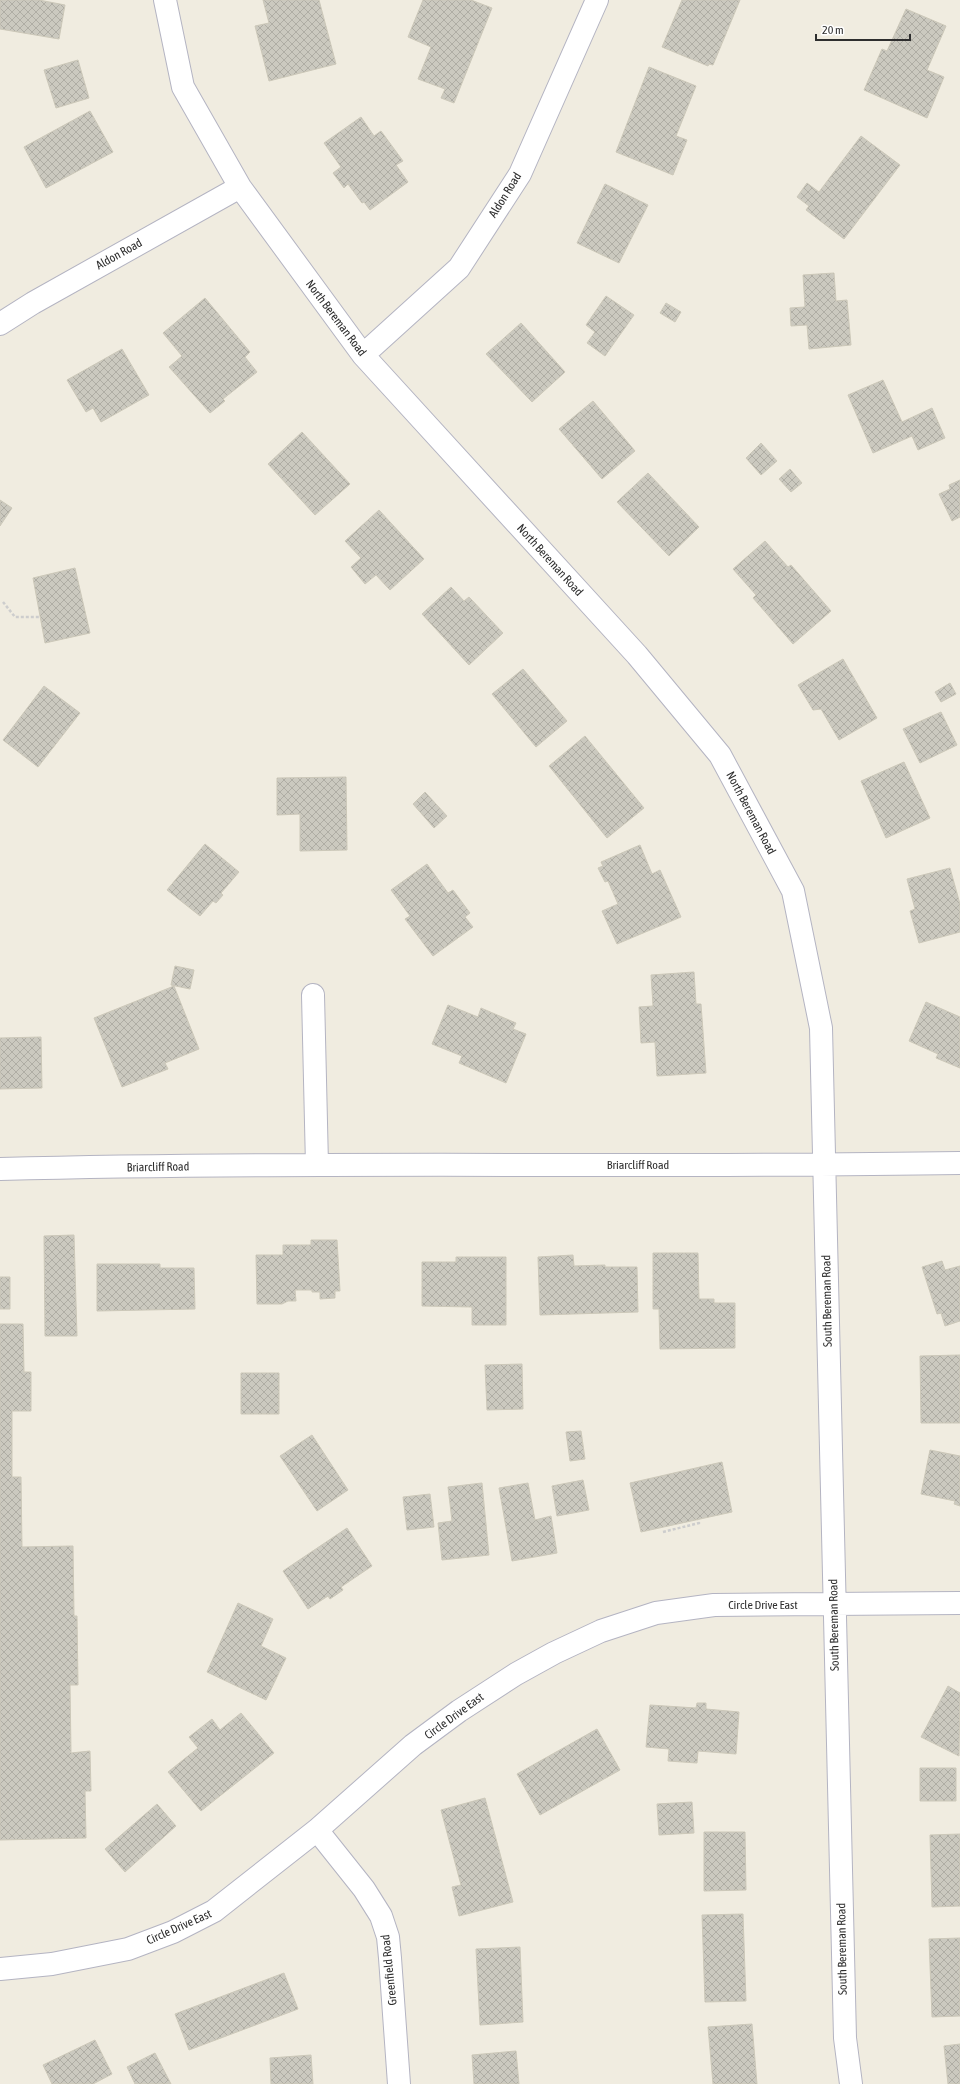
<svg xmlns="http://www.w3.org/2000/svg" width="960" height="2084" font-family="'Asap Condensed',sans-serif">
  <defs>
    <pattern id="building-cross-hatch" width="8" height="8" patternUnits="userSpaceOnUse"><rect width="8" height="8" fill="#cbc9bf"/><path d="M0 0l8 8M0 8l8-8" fill="none" stroke="#afada4"/></pattern>
  </defs>
  <rect width="100%" height="100%" fill="#f0ece0"/>
  <path fill="url(#building-cross-hatch)" stroke="#ccc8b9" d="M0 0H39L65 5 59 39 0 29Z
    M263 0H319L336 64 269 81 255 26 269 23Z
    M423 0H471L492 8 454 103 441 98 445 89 418 79 431 47 408 37Z
    M682 0H740L713 65 709 64 708 66 662 47Z
    M906 9 946 26 927 70 944 77 927 118 864 90 882 49 887 51Z
    M78 60 89 98 56 108 44 70Z
    M649 67 696 86 676 136 687 140 673 175 616 152Z
    M90 111 113 152 46 188 24 147Z
    M361 117 374 136 381 131 403 161 396 165 408 182 370 210 364 202 362 203 348 184 344 188 333 173 341 167 324 143Z
    M861 136 900 165 844 239 806 210 809 206 797 197 807 183 819 192Z
    M605 184 648 205 619 263 577 243Z
    M834 273 836 301 847 300 851 345 809 349 807 325 791 326 790 308 805 307 803 275Z
    M606 296 634 315 605 356 587 343 595 332 586 325Z
    M205 298 250 352 245 357 257 372 223 399 225 401 210 413 169 367 182 356 163 333Z
    M666 303 681 312 675 322 660 313Z
    M521 323 565 372 532 402 486 354Z
    M122 349 149 395 101 422 93 408 86 412 67 380Z
    M883 380 902 422 932 408 945 438 918 450 912 436 873 453 848 395Z
    M593 401 635 451 602 479 559 429Z
    M302 432 350 484 315 515 268 464Z
    M761 443 777 461 761 475 746 458Z
    M790 469 802 483 791 492 779 479Z
    M648 473 699 527 669 556 617 502Z
    M960 480V517L952 521 939 494 950 489 949 485Z
    M0 500 12 508 0 526Z
    M379 510 424 559 390 590 376 575 365 584 351 567 361 558 345 541Z
    M765 541 788 567 791 565 831 611 793 644 753 598 756 595 733 569Z
    M75 568 90 633 45 643 33 578Z
    M451 587 464 601 469 597 503 633 469 665 422 614Z
    M843 659 877 718 839 740 821 709 813 710 798 685Z
    M523 669 567 721 536 747 492 694Z
    M950 683 956 694 941 702 935 692Z
    M44 686 80 713 38 767 3 740Z
    M941 712 957 745 920 763 903 729Z
    M585 736 644 808 607 838 549 766Z
    M904 762 930 818 886 838 861 781Z
    M346 777 347 850 300 851V814L277 815V778Z
    M425 792 447 816 434 828 413 804Z
    M205 844 239 872 221 893 223 895 216 903 213 901 200 916 167 890Z
    M640 845 652 874 660 870 681 917 617 944 602 911 618 904 608 881 605 882 598 868 603 866 601 862Z
    M427 864 448 893 453 890 470 913 465 917 473 927 433 956 405 919 410 916 391 890Z
    M950 868 960 904V932L919 943 910 911 915 909 907 879Z
    M175 966 194 970 190 989 171 985Z
    M694 972 696 1004H701L706 1073 657 1076 655 1042 641 1043 639 1007 653 1006 651 975Z
    M174 986 199 1049 165 1063 168 1069 122 1087 94 1018Z
    M926 1002 960 1017V1068L936 1058 938 1054 909 1041Z
    M448 1005 478 1017 481 1008 516 1023 513 1029 526 1034 506 1083 459 1063 462 1056 432 1044Z
    M41 1037 42 1088 0 1089V1038Z
    M74 1235 77 1336H45L44 1236Z
    M311 1240H337L340 1291H335V1298L320 1299V1292H312V1290H295L296 1301H288L282 1304H257L256 1255H283V1245H311Z
    M653 1253H698L699 1299H714V1303H735V1348L660 1349 659 1309H653Z
    M573 1255 574 1266 605 1265V1267H637L638 1312 540 1315 538 1257Z
    M456 1257H506V1325H472V1307L422 1306V1262H456Z
    M942 1261 945 1270 960 1266V1321L945 1326 941 1313 937 1314 922 1267Z
    M97 1264H160V1268H194L195 1309 97 1311Z
    M0 1277H10V1309H0Z
    M0 1324H23L24 1372H31V1411H12V1477H21L22 1547 73 1546 74 1616H77L78 1685H70L71 1753 90 1751 91 1791H85L86 1838 0 1840Z
    M960 1355V1423H921L920 1356Z
    M522 1364 523 1409 487 1410 485 1365Z
    M241 1373H279V1414H241Z
    M581 1431 585 1459 570 1461 566 1432Z
    M312 1435 348 1490 317 1511 280 1456Z
    M930 1450 960 1456V1506L954 1504 955 1501 921 1494Z
    M722 1462 732 1512 641 1532 630 1483Z
    M583 1480 589 1510 557 1516 552 1486Z
    M482 1483 489 1555 442 1560 438 1523 452 1521 448 1487Z
    M528 1483 535 1520 551 1516 557 1553 512 1561 499 1488Z
    M430 1494 434 1527 407 1530 403 1497Z
    M347 1528 372 1566 341 1587 343 1590 330 1599 328 1596 308 1609 283 1571Z
    M238 1603 273 1619 261 1646 286 1658 266 1700 207 1672Z
    M948 1686 960 1693 959 1756 921 1737Z
    M697 1703H706V1709L739 1712 736 1754 698 1751 697 1763 668 1761 669 1749 646 1747 650 1705 696 1708Z
    M241 1713 274 1753 201 1811 168 1772 198 1748 189 1737 212 1719 220 1730Z
    M597 1729 620 1770 540 1815 517 1774Z
    M920 1768H956V1801H920Z
    M485 1798 513 1902 459 1916 452 1887 461 1885 441 1810Z
    M692 1802 694 1833 659 1835 657 1804Z
    M157 1804 176 1826 125 1872 105 1849Z
    M704 1832H745L746 1890 704 1891Z
    M960 1834V1906L932 1907 930 1835Z
    M743 1914 746 2001 705 2002 702 1915Z
    M960 1938V2016L932 2017 929 1939Z
    M520 1947 523 2022 480 2025 476 1949Z
    M284 1973 298 2009 189 2050 175 2014Z
    M752 2024 757 2084H713L708 2027Z
    M95 2040 112 2074 93 2084H52L43 2065Z
    M960 2044V2084H948L944 2046Z
    M516 2051 519 2084H474L472 2055Z
    M155 2053 171 2084H135L127 2067Z
    M311 2055 313 2084H271L270 2058Z"/>
  <g fill="none" stroke-linecap="round" stroke-linejoin="round">
    <defs>
      <path id="street" d="M165 0 183 87 240 187 363 355 637 655 720 755 793 891 821 1028 845 2038 851 2084
        M0 324 33 303 240 187
        M363 355 459 268 520 174 597 0
        M313 995 317 1165
        M0 1169C320 1161 640 1168 960 1163
        M317 1830 364 1889 381 1916 388 1937 390 1958 399 2084
        M0 1969 52 1964 128 1949 173 1932 214 1911 317 1830 413 1745 459 1711 516 1674 554 1653 601 1631 656 1613 714 1605 960 1603"/>
    </defs>
    <use href="#street" stroke="#b4b4c2" stroke-width="24"/>
    <path stroke="#cdcdcd" stroke-width="2.5" stroke-dasharray="3 2" stroke-linecap="butt" d="M3 602 15 617H39
      M663 1532 699 1523 698 1520"/>
    <use href="#street" stroke="#fff" stroke-width="22"/>
  </g>
  <g text-anchor="middle" stroke-width="3" stroke-linejoin="round" paint-order="stroke">
    <g font-size="12" fill="#2e2e2e" stroke="#fff">
      <text transform="translate(505 195) rotate(-58)" y="4">Aldon Road</text>
      <text transform="translate(119 254) rotate(-29)" y="4">Aldon Road</text>
      <text transform="translate(336 318) rotate(53)" y="4">North Bereman Road</text>
      <text transform="translate(550 560) rotate(48)" y="4">North Bereman Road</text>
      <text transform="translate(751 813) rotate(62)" y="4">North Bereman Road</text>
      <text x="638" y="1169">Briarcliff Road</text>
      <text transform="translate(158 1167) rotate(-1)" y="4">Briarcliff Road</text>
      <text transform="translate(827 1301) rotate(-91)" y="4">South Bereman Road</text>
      <text x="763" y="1609">Circle Drive East</text>
      <text transform="translate(834 1625) rotate(-91)" y="4">South Bereman Road</text>
      <text transform="translate(454 1716) rotate(-36)" y="4">Circle Drive East</text>
      <text transform="translate(179 1927) rotate(-24)" y="4">Circle Drive East</text>
      <text transform="translate(842 1949) rotate(-91)" y="4">South Bereman Road</text>
      <text transform="translate(389 1970) rotate(-96)" y="4">Greenfield Road</text>
    </g>
  </g>
  <path d="M816 34v6h94v-6" fill="none" stroke="#2e2e2e" stroke-width="2"/>
  <text x="822" y="34" font-size="12" fill="#2e2e2e" stroke="#ffffff" stroke-width="3" paint-order="stroke">20 m</text>
</svg>
